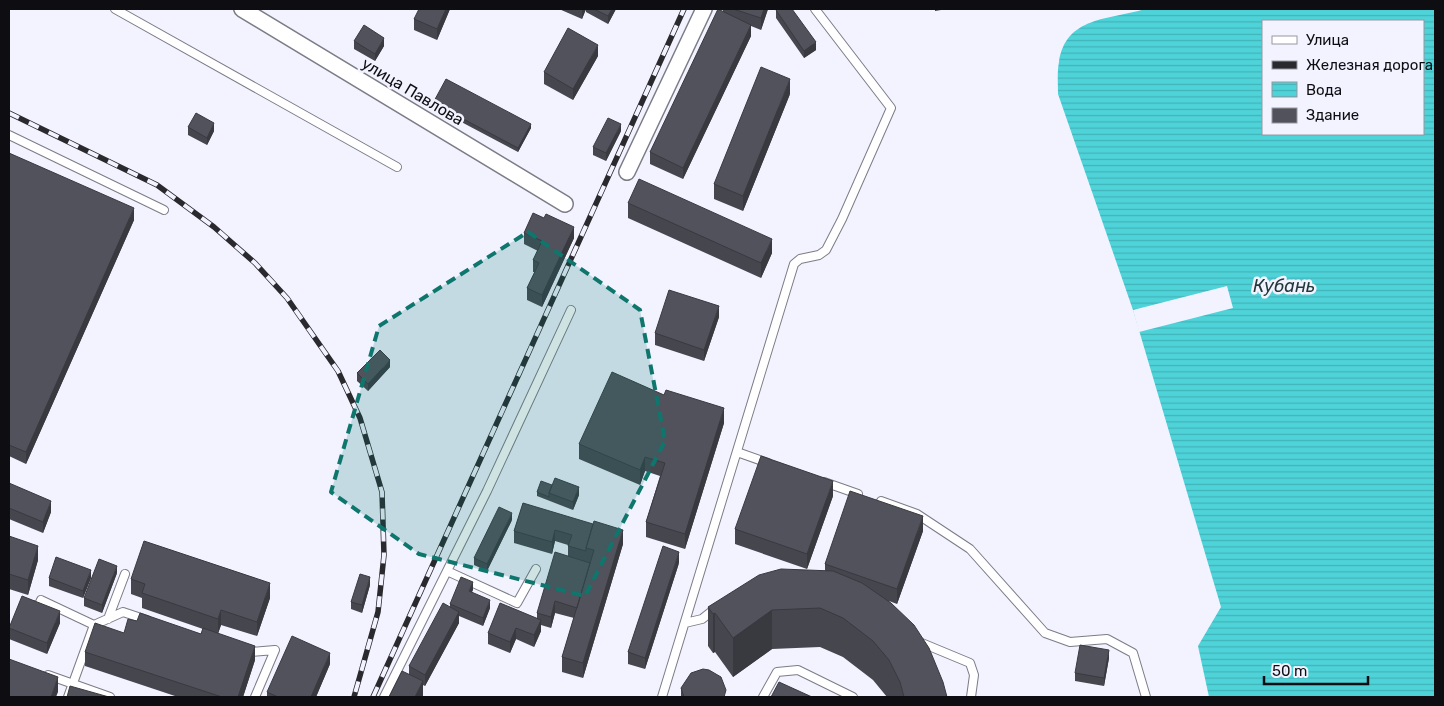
<svg xmlns="http://www.w3.org/2000/svg" width="1444" height="706" font-family="Rubik,sans-serif">
  <defs>
    <pattern id="water-rules" width="6" height="5" patternUnits="userSpaceOnUse" patternTransform="scale(1.25)"><rect width="6" height="5" fill="#4ed3d9"/><path d="M0 2.5h6" fill="none" stroke="#43b4b9"/></pattern>
  </defs>
  <rect width="100%" height="100%" fill="#f2f3ff"/>
  <path fill="url(#water-rules)" fill-rule="evenodd" d="M1145 9H1435V697H1209L1198 646 1221 607 1133 310 1058 94C1058 84 1057 72 1059 62 1066 16 1109 20 1145 9ZM1263 21H1423V134H1263Z"/>
  <path fill="#f2f3ff" d="M1227 286 1233 308 1139 332 1133 310Z"/>
  <g fill="none" stroke-linecap="round" stroke-linejoin="round">
    <defs>
      <path id="lane" d="M115 9 397 167
        M9 135 164 210
        M737 452 768 463
        M824 482 858 494
        M881 501 917 514 970 549 1045 633 1070 642 1107 639 1133 653 1146 697
        M447 571 517 603 536 569
        M33 605 38 607 41 600 94 625 68 697
        M108 619 125 574
        M685 623 702 619 716 608
        M94 625 123 612 147 620
        M917 641 970 663 974 675 971 697
        M246 650 252 652 275 650 255 697
        M48 675 110 697
        M384 697 487 491 571 310
        M662 697 794 264 800 259 819 255 826 250 842 219 891 108 815 9
        M763 697 777 672 798 670 853 697"/>
      <path id="street" d="M242 9 565 204
        M627 172 704 9"/>
    </defs>
    <use href="#lane" stroke="#7b7c86" stroke-width="10"/>
    <use href="#street" stroke="#7b7c86" stroke-width="18"/>
    <use href="#lane" stroke="#fff" stroke-width="8"/>
    <use href="#street" stroke="#fff" stroke-width="15"/>
    <defs>
      <path id="rail" d="M9 113 157 185 214 227 255 263 287 298 338 371 360 418 382 492 384 555 378 612 354 697
        M373 697 684 9"/>
    </defs>
    <use href="#rail" stroke="#29292e" stroke-width="5.5"/>
    <use href="#rail" stroke="#f2f3ff" stroke-width="4" stroke-dasharray="11" stroke-linecap="butt"/>
  </g>
  <path fill="#46474e" d="M450 9 437 40 414 30V19Z
    M559 9H586L582 19Z
    M586 9H616L608 24 586 12Z
    M723 9H768L761 30 751 26V36L683 179 650 164V152L723 12Z
    M776 10 816 50 804 58 776 18Z
    M354 41 384 46 375 61 354 49Z
    M598 56 573 100 544 84V72Z
    M790 94 743 211 714 199V184Z
    M433 103 531 128 518 152 433 107Z
    M188 127 214 131 207 145 188 135Z
    M621 131 606 161 593 155V147Z
    M9 153 134 220 26 464 9 456Z
    M628 203 772 253 761 278 628 218Z
    M524 233 574 238 542 307 527 300V288L535 272H533V260L538 251 524 244Z
    M719 317 704 361 655 345V333Z
    M390 367 368 391 357 381V373Z
    M664 395 724 423 685 549 646 537V522L660 476 645 471 640 485 579 459V444Z
    M9 483 51 512 43 533 9 519Z
    M552 485 579 495 573 510 537 496V492Z
    M833 496 807 569 735 544V529Z
    M523 503 623 544 583 678 562 672V657L574 618 555 613 551 628 541 625V631L534 647 516 639 510 653 488 644V633L537 618V613L568 556V545L555 541 552 554 514 543V531Z
    M512 520 487 571 474 565V558Z
    M923 531 897 604 889 601 947 697H887L873 680 843 657 820 647 772 649 733 677 715 652 713 653 708 646V607L825 571V564Z
    M9 536 38 560 28 595 9 589Z
    M679 563 645 669 628 664V652Z
    M117 573 102 613 84 606V598Z
    M49 578H91L83 598 49 586Z
    M131 579 270 598 257 636 221 625 218 633 255 660 243 697H178L85 666V652L124 633 137 621 201 634 203 629 142 608V598L131 594Z
    M370 585 362 613 351 609V602Z
    M473 590 471 592 490 608 483 626 459 616V623L425 686 423 685 422 697H389L409 674V666L450 607V604Z
    M60 623 47 654 9 639V628Z
    M1109 658 1104 686 1075 681V673Z
    M330 664 316 697H267V692Z
    M681 688 726 697H681Z"/>
  <path fill="#393940" d="M446 9H450L437 40V29Z
    M583 9H586L582 19V11Z
    M612 9H616L608 24V16Z
    M764 9H768L761 30V18Z
    M935 9H947L935 11Z
    M751 25V36L683 179V168Z
    M384 38V46L375 61V54Z
    M816 42V50L804 58V51Z
    M598 45V56L573 100V89Z
    M790 79V94L743 211V196Z
    M214 123V131L207 145V138Z
    M531 124V128L518 152V148Z
    M621 124V131L606 161V153Z
    M134 208V220L26 464V452Z
    M574 227V238L542 307V295Z
    M772 239V253L761 278V263Z
    M719 306V317L704 361V350Z
    M390 360V367L368 391V384Z
    M724 408V423L685 549V534Z
    M645 457V471L640 485V470Z
    M833 481V496L807 569V554Z
    M579 487V495L573 510V502Z
    M51 501V512L43 533V522Z
    M512 513V520L487 571V564Z
    M923 516V531L897 604V589Z
    M555 530V541L552 554V542Z
    M623 530V544L583 678V663Z
    M38 546V560L28 595V580Z
    M679 552V563L645 669V658Z
    M117 566V573L102 613V605Z
    M91 570V578L83 598V591Z
    M370 577V585L362 613V605Z
    M473 582V590L469 599V591Z
    M270 583V598L257 636V622Z
    M490 600V608L483 626V618Z
    M555 601V613L551 628V617Z
    M221 610V625L218 634V619Z
    M772 610V649L733 677V638Z
    M60 611V623L47 654V643Z
    M459 612V623L425 686V675Z
    M715 613V652L713 653V614Z
    M541 620V631L534 647V635Z
    M516 628V639L510 653V642Z
    M255 646V660L243 697H238Z
    M1109 650V658L1104 686V678Z
    M330 653V664L316 697H311Z
    M58 677V692L56 697H51Z
    M423 681V696L422 697H415Z"/>
  <path fill="#51525b" stroke="#393940" d="M419 9H446L437 29 414 19Z
    M594 9H612L608 16Z
    M718 9 751 25 683 168 650 152Z
    M733 9H764L761 18Z
    M778 9H792L816 42 804 51 776 10Z
    M364 25 384 38 375 54 354 41Z
    M568 28 598 45 573 89 544 72Z
    M761 67 790 79 743 196 714 184Z
    M446 79 531 124 518 148 433 103Z
    M196 113 214 123 207 138 188 127Z
    M608 118 621 124 606 153 593 147Z
    M9 153 134 208 26 452 9 445Z
    M639 179 772 239 761 263 628 203Z
    M533 213 544 218 546 214 574 227 542 295 527 288 539 263 533 260 542 241 524 233Z
    M669 290 719 306 704 350 655 333Z
    M380 350 390 360 368 384 357 373Z
    M612 372 664 395 666 390 724 408 685 534 646 522 665 463 645 457 640 470 579 444Z
    M761 456 833 481 807 554 735 529Z
    M555 478 579 487 573 502 549 493Z
    M541 481 552 485 549 493V497L537 492Z
    M9 483 51 501 43 522 9 508Z
    M850 491 923 516 897 589 825 564Z
    M523 503 593 524 586 548V551L568 546 572 535 555 530 552 542 514 531Z
    M499 507 512 513 487 564 474 558Z
    M594 521 623 530 583 663 562 657 594 550 586 548Z
    M9 536 38 546 28 580 9 574Z
    M144 541 270 583 257 622 221 610 218 619 142 593 145 584 131 579Z
    M663 546 679 552 645 658 628 652Z
    M555 552 590 563 577 608 555 601 551 617 537 613Z
    M56 557 91 570 83 591 49 578Z
    M99 559 117 566 102 605 84 598Z
    M781 569 833 571 862 583 891 603 914 625 929 648 943 682 947 697H904L900 682 889 660 873 641 843 618 820 608 772 610 733 638 715 613 713 614 708 607 759 575Z
    M360 574 370 577 362 605 351 602Z
    M461 577 473 582 469 591 490 600 483 618 450 604Z
    M22 596 60 611 47 643 9 628Z
    M443 603 459 612 425 675 409 666Z
    M500 603 541 620 534 635 516 628 510 642 488 633Z
    M140 613 201 634 203 628 255 646 238 697H222L85 652 95 623 124 633 128 619 137 621Z
    M292 636 330 653 311 697H278L267 692Z
    M1080 645 1109 650 1104 678 1075 673Z
    M9 659 58 677 51 697H9Z
    M703 669 709 670 721 677 726 690 724 697H684L681 688 691 673Z
    M402 671 423 681 415 697H389Z
    M779 682 812 697H771Z
    M70 686 109 697H67Z"/>
  <path fill="#0f766e" fill-opacity="0.2" stroke="#0f766e" stroke-width="4" stroke-dasharray="10 6" stroke-linejoin="round" d="M528 232 640 310 665 441 585 596 419 554 331 492 379 326Z"/>
  <g text-anchor="middle" stroke-width="5" stroke-linejoin="round" paint-order="stroke">
    <g font-size="16" fill="#0e0e12" stroke="#f2f3ff">
      <text transform="translate(413 91) rotate(31)" y="6">улица Павлова</text>
    </g>
    <g font-size="18" font-style="italic" fill="#22393a" stroke="#f2f3ff">
      <text x="1284" y="292">Кубань</text>
    </g>
  </g>
  <rect width="1444" height="706" fill="none" stroke="#0e0e12" stroke-width="20"/>
  <rect x="1262" y="20" width="162" height="115" fill="#f2f3ff" stroke="#9797a0"/>
  <rect x="1272" y="36" width="25" height="8" fill="#ffffff" stroke="#9797a0"/>
  <text x="1306" y="45" font-size="15" fill="#0e0e12">Улица</text>
  <rect x="1272" y="61" width="25" height="8" fill="#29292e" stroke="#9797a0"/>
  <text x="1306" y="70" font-size="15" fill="#0e0e12">Железная дорога</text>
  <rect x="1272" y="82" width="25" height="15" fill="url(#water-rules)" stroke="#9797a0"/>
  <text x="1306" y="95" font-size="15" fill="#0e0e12">Вода</text>
  <rect x="1272" y="108" width="25" height="15" fill="#51525b" stroke="#9797a0"/>
  <text x="1306" y="120" font-size="15" fill="#0e0e12">Здание</text>
  <path d="M1264 676v8h104v-8" fill="none" stroke="#0e0e12" stroke-width="2.5"/>
  <text x="1272" y="676" font-size="15" fill="#0e0e12" stroke="#f2f3ff" stroke-width="4" paint-order="stroke">50 m</text>
</svg>
